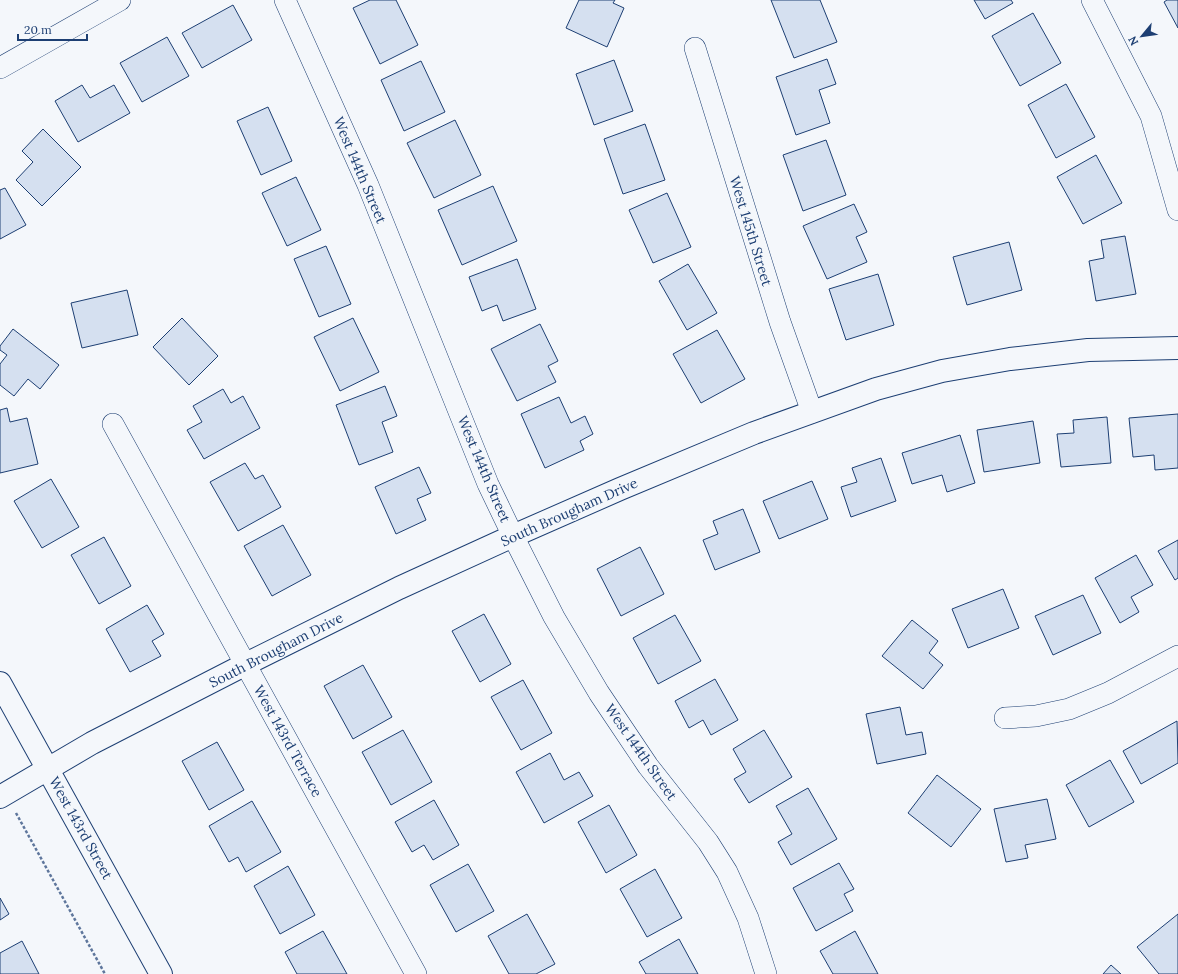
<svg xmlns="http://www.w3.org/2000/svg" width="1178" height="974" font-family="Lora,serif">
  <rect width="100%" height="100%" fill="#f4f7fb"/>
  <path fill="#d5e0f0" stroke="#1d3f73" d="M370 0H396L418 45 380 64 353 8Z
    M579 0H615L613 3 624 8 607 47 566 28Z
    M771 0H820L837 42 794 58Z
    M974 0H1011L1013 3 985 19Z
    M1167 0H1178V28L1164 2Z
    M233 5 252 40 202 68 182 33Z
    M1033 13 1061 63 1020 86 992 36Z
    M167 37 189 76 142 102 120 63Z
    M827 59 836 84 819 90 830 123 796 135 776 77Z
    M614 60 633 111 594 125 576 74Z
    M421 61 445 112 404 131 381 80Z
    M1066 84 1095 137 1056 158 1028 105Z
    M82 85 90 98 114 85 130 113 78 142 55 101Z
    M268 107 292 161 261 175 237 121Z
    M455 120 481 175 434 198 407 143Z
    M645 124 665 180 623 194 604 139Z
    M43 129 81 167 42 206 16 180 33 162 22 151Z
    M826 140 846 195 803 211 783 155Z
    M1096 155 1122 203 1083 224 1057 177Z
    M296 177 321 230 287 246 262 193Z
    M493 186 517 241 462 265 438 210Z
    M5 188 26 225 0 239V190Z
    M667 193 691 247 653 263 629 210Z
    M854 204 867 232 856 237 867 262 827 279 803 226Z
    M1125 236 1136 294 1096 301 1089 261 1104 258 1101 240Z
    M1009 242 1022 290 967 305 953 257Z
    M326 246 351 304 319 317 294 259Z
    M517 259 536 309 503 321 497 305 482 311 469 277Z
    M688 264 717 313 687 330 659 281Z
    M878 274 894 325 846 340 829 289Z
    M127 290 138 335 82 348 71 303Z
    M182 318 218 356 189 385 153 347Z
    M353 318 379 372 340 391 314 337Z
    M540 324 558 361 548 366 556 382 517 401 491 349Z
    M13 329 59 365 40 389 28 379 14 396 0 385V364L7 355 0 350V346Z
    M717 330 745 379 701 403 673 354Z
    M385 386 397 416 382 422 393 452 359 465 336 405Z
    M223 389 231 403 243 396 260 428 204 459 187 430 202 422 193 406Z
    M559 397 571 423 585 416 593 434 580 441 584 450 545 468 521 414Z
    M7 408 10 422 27 418 38 464 0 473V410Z
    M1178 414V468L1155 470 1154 455 1133 457 1129 418Z
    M1107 417 1111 463 1061 467 1057 434 1074 433 1073 420Z
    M1033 421 1040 463 984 472 977 430Z
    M960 435 975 483 947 492 942 475 912 484 902 453Z
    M881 458 896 501 851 517 841 487 857 482 852 468Z
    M245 463 255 479 263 475 281 507 238 531 210 482Z
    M419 467 431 493 417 499 426 520 396 534 375 487Z
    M51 479 79 527 42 548 14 501Z
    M812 481 828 519 779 539 763 501Z
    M743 509 760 552 715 570 703 540 718 534 713 521Z
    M283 525 311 575 272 596 244 546Z
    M104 537 131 586 99 604 71 555Z
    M1178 540V578L1175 580 1158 551Z
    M640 547 664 594 621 616 597 569Z
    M1136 555 1153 585 1131 597 1139 612 1120 623 1095 578Z
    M1003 589 1019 628 968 648 952 609Z
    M1083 595 1101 633 1053 655 1035 616Z
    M147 605 164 634 152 641 161 656 130 672 106 629Z
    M484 614 511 664 480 682 452 631Z
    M675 615 701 661 658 684 633 638Z
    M912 620 938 641 929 653 943 665 923 689 882 656Z
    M363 665 392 717 353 739 324 686Z
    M715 679 738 720 711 735 703 720 689 728 675 701Z
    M523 680 552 733 521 750 491 697Z
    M900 707 906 735 922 732 926 754 877 764 866 714Z
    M1177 721 1178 763 1141 784 1123 751Z
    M403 730 432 782 391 805 362 752Z
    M764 730 792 777 749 803 734 779 746 772 733 749Z
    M217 742 244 790 209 810 182 761Z
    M550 753 564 780 579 772 593 796 544 823 516 772Z
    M1110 760 1134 802 1089 827 1066 785Z
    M937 775 981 809 951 847 908 813Z
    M808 788 837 839 791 865 778 842 792 834 776 806Z
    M1047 799 1056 839 1025 845 1028 858 1006 862 994 809Z
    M434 800 459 845 433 860 424 845 412 852 395 822Z
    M252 801 281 852 246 872 238 857 229 862 209 826Z
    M609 805 637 855 606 873 578 822Z
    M839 863 854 889 844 894 853 911 816 931 793 888Z
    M468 864 494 911 456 932 430 885Z
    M288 866 315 915 280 934 254 886Z
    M655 869 682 918 647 937 620 889Z
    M0 898 9 914 0 920Z
    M527 914 555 964 536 974H509L488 936Z
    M1178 914V974H1159L1137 947Z
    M323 931 347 974H297L285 952Z
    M855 931 878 974H833L820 951Z
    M679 939 698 974H646L639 962Z
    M22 941 39 974H0V953Z
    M1111 965 1121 974H1103Z"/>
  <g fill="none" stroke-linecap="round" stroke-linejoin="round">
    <defs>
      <path id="street" d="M285 0 368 185 488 484 513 536 554 617 599 693 648 766 708 842 727 872 748 918 766 974
        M1092 0 1151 116 1178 210
        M695 48 780 322 812 412
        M0 68 120 0
        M113 424 416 974
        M1005 718 1036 716 1069 709 1108 693 1178 656"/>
      <path id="secondary" d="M0 683 161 974
        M0 797 92 743 246 664 399 588 513 536 620 489 754 433 876 389 942 371 1010 359 1088 350 1178 348"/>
    </defs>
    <use href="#street" stroke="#1d3f73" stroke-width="22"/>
    <use href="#secondary" stroke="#1d3f73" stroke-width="24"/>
    <path stroke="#5e769c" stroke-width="2.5" stroke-dasharray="3 2" stroke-linecap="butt" d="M16 813 105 974"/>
    <use href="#street" stroke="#f4f7fb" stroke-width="21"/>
    <use href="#secondary" stroke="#f4f7fb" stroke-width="22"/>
  </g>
  <g text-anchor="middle" stroke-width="3" stroke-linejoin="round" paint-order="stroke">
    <g font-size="14" fill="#1d3f73" stroke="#f4f7fb">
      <text transform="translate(360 170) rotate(67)" y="5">West 144th Street</text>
      <text transform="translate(751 231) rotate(73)" y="5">West 145th Street</text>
      <text transform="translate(484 469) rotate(67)" y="5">West 144th Street</text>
      <text transform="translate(569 512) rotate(-24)" y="5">South Brougham Drive</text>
      <text transform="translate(276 650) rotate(-27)" y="5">South Brougham Drive</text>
      <text transform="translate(288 741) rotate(61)" y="5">West 143rd Terrace</text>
      <text transform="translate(641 752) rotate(55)" y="5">West 144th Street</text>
      <text transform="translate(81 828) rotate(61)" y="5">West 143rd Street</text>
    </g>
  </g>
  <g transform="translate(1142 36) rotate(241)" stroke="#f4f7fb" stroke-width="3" paint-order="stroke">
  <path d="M0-3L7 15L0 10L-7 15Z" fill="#1d3f73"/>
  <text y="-6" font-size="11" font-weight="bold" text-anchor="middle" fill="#1d3f73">N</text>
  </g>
  <path d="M18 34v6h69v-6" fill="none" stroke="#1d3f73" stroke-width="2"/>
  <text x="24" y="34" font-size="12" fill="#1d3f73" stroke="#f4f7fb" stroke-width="3" paint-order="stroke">20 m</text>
</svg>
